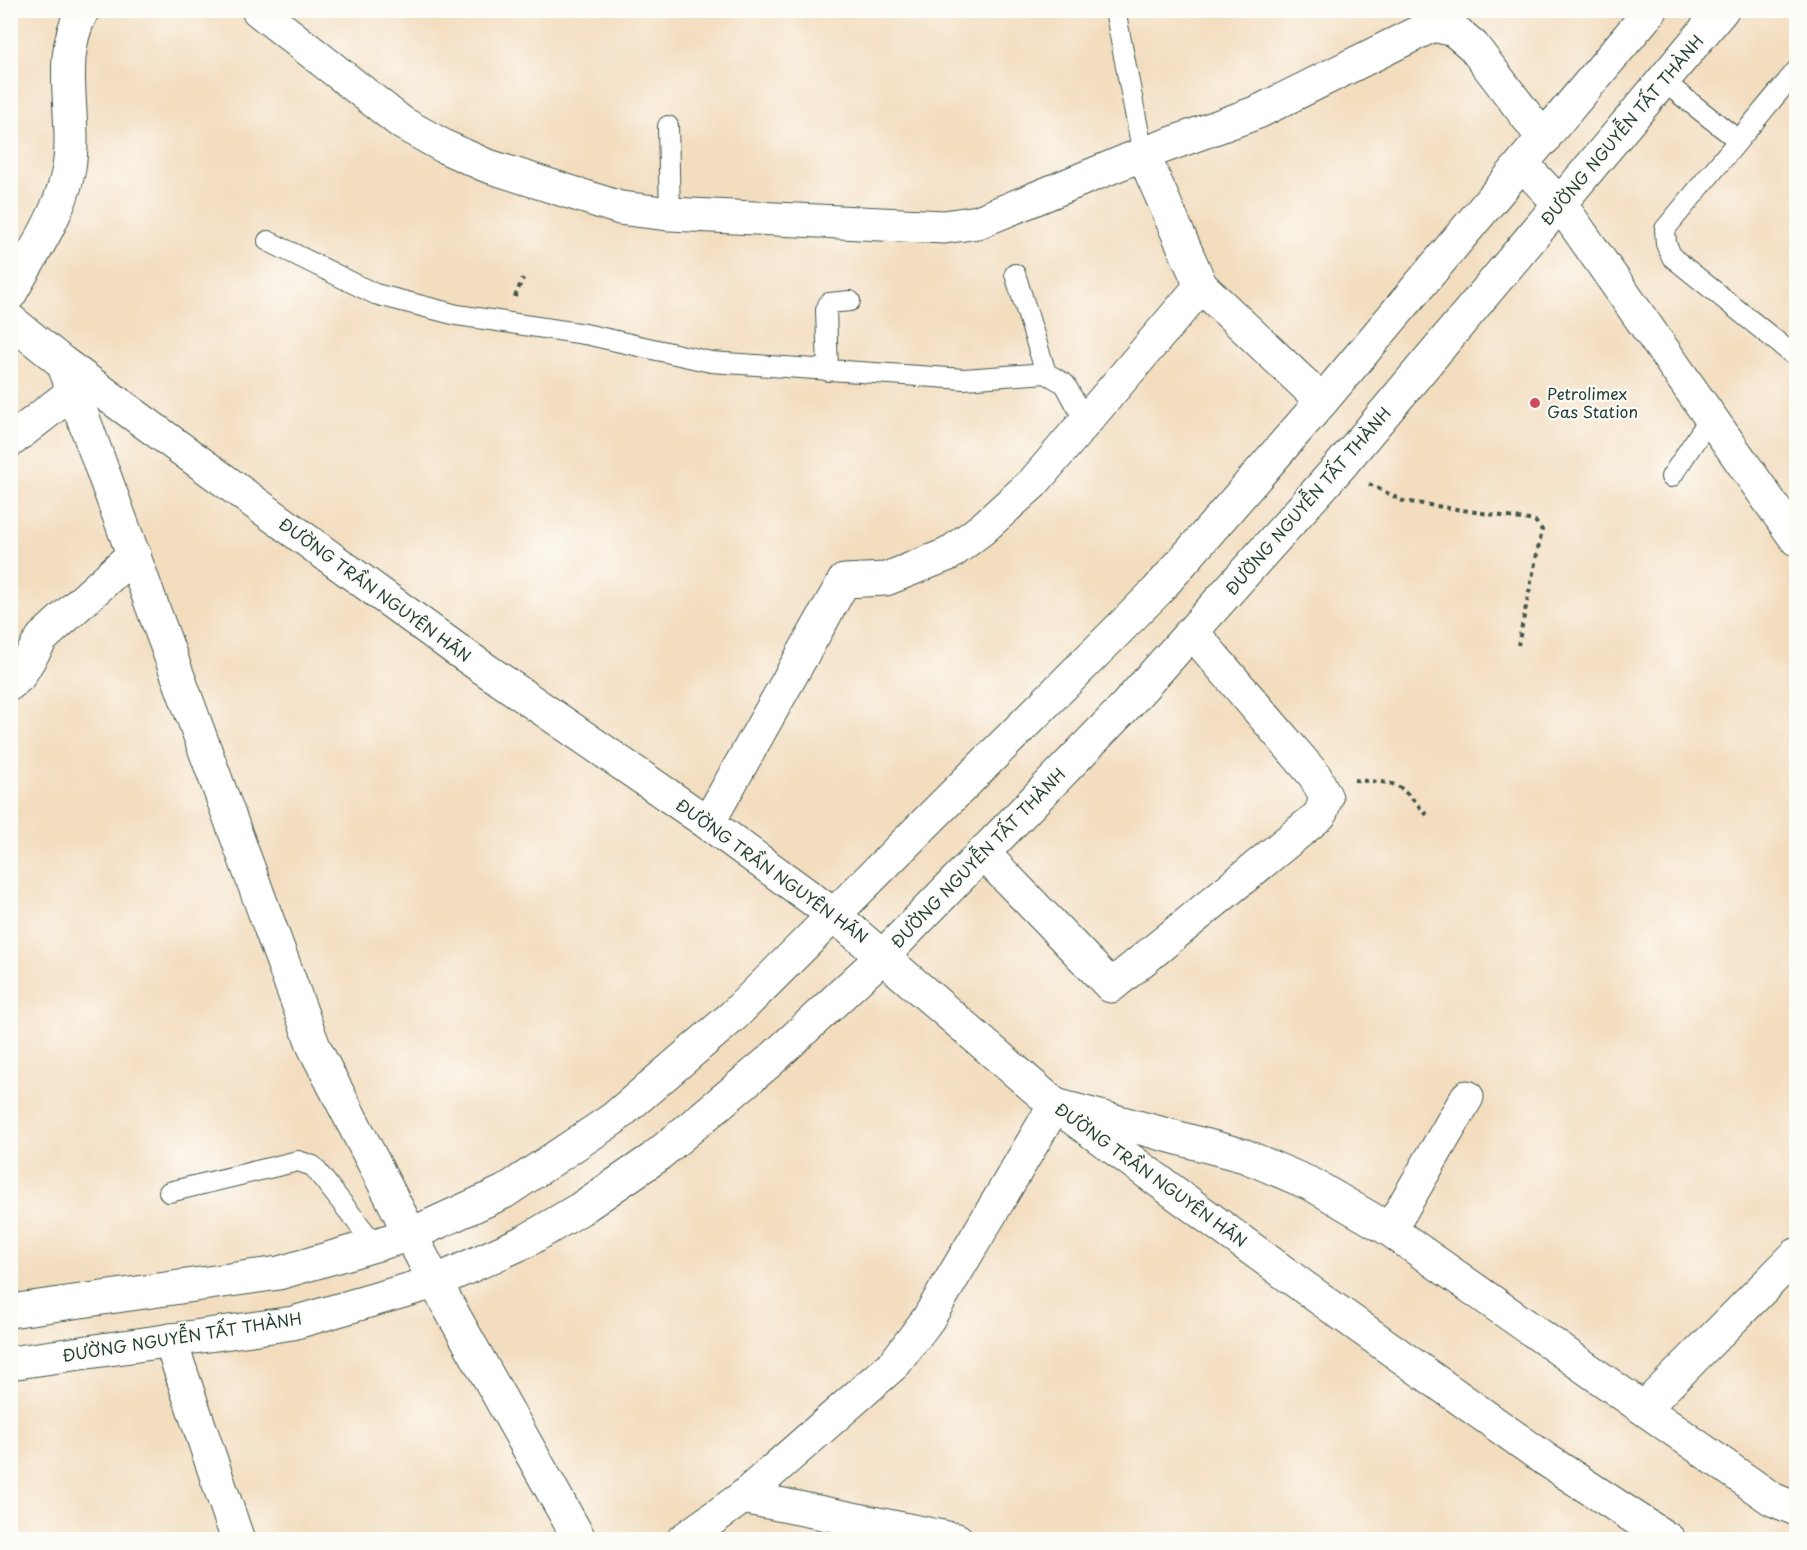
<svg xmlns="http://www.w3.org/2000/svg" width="1807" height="1550" font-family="'Playpen Sans',sans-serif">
  <rect width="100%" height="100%" fill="#fdfcf7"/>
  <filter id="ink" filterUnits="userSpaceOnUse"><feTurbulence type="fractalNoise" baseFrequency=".0167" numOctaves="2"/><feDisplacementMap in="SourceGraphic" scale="12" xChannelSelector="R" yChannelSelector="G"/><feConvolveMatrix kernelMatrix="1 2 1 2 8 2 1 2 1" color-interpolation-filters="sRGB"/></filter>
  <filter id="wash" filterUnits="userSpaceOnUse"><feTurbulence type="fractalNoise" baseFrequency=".008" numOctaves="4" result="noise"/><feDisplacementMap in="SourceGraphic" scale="24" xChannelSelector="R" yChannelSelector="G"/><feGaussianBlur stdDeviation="1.35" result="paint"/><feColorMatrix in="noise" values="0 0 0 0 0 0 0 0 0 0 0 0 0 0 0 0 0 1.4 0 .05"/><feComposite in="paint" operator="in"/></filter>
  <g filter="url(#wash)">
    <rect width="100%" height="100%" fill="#f3ddbf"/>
  </g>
  <g filter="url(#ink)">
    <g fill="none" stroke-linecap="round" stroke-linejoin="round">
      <defs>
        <path id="service" d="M1115 10 1143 154
          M1796 71 1665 229 1666 244 1672 257 1796 357
          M1663 81 1738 140
          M668 126 670 214
          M268 241 375 294 457 315 585 334 711 362 964 379 1046 373 1065 384 1085 421
          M1015 274 1046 373
          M828 371 826 310 829 303 850 301
          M1671 477 1712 415
          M169 1192 298 1161 313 1166 375 1245"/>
        <path id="minor" d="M258 10 402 123 445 147 485 165 620 208 670 214 944 227 978 222 1143 154 1258 112 1433 25 1454 30 1473 46 1544 139
          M1143 154 1201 286 1322 401
          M1523 165 1561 205 1796 539
          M10 294C31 256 59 216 68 173 79 120 54 60 83 10
          M63 363 314 1047 435 1282 580 1540
          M10 441 74 391
          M10 684 19 676 42 638 134 554
          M708 823 844 581 886 579 949 554 982 529 1033 483 1201 286
          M983 853 1111 986 1320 815 1326 798 1315 776 1193 633
          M1390 1230 1467 1097
          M170 1340 238 1540
          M1644 1408 1796 1255
          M743 1497 957 1540
          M683 1540 743 1497 895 1363 928 1319 1055 1105 1245 1156 1313 1185 1390 1230 1772 1499 1796 1509"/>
        <path id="tertiary" d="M10 320 63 363 460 652 708 823 834 915 1055 1105 1301 1285 1545 1459 1669 1540"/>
        <path id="primary" d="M10 1311 279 1273 375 1245 412 1234 504 1192 613 1119 733 1016 1157 591 1322 401 1651 10
          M10 1363 293 1323 435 1282 526 1241 580 1209 653 1159 770 1061 884 955 1122 710 1340 466 1722 10"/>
      </defs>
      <use href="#service" stroke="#3f5549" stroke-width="22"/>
      <use href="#minor" stroke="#3f5549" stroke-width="35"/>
      <use href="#tertiary" stroke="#3f5549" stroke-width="35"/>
      <use href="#primary" stroke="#3f5549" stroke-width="35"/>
      <path stroke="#3f5549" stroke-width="4" stroke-dasharray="4.5 4.5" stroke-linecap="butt" d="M515 297 523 278
        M1369 484 1403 501 1535 521 1542 530 1518 645
        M1354 780C1402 784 1394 779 1427 815"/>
      <use href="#service" stroke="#fff" stroke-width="20"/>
      <use href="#minor" stroke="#fff" stroke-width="33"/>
      <use href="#tertiary" stroke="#fff" stroke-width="33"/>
      <use href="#primary" stroke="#fff" stroke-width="33"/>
    </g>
  </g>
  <circle fill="#d1495b" stroke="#fdfcf7" stroke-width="2" cx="1535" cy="403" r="6"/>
  <g text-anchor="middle" stroke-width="4.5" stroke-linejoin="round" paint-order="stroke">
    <g font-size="16" fill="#1f3d34" stroke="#fdfcf7">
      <text transform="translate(1622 130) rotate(-50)" y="6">ĐƯỜNG NGUYỄN TẤT THÀNH</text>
      <text transform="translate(1308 501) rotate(-49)" y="6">ĐƯỜNG NGUYỄN TẤT THÀNH</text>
      <text transform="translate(375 590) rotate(36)" y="6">ĐƯỜNG TRẦN NGUYÊN HÃN</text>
      <text transform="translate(978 858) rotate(-46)" y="6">ĐƯỜNG NGUYỄN TẤT THÀNH</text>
      <text transform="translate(772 871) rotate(36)" y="6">ĐƯỜNG TRẦN NGUYÊN HÃN</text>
      <text transform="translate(1151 1175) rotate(36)" y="6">ĐƯỜNG TRẦN NGUYÊN HÃN</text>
      <text transform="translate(182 1337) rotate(-9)" y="6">ĐƯỜNG NGUYỄN TẤT THÀNH</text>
    </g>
    <g font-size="16" fill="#1f3d34" stroke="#fdfcf7" text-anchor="start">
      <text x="1547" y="400">Petrolimex<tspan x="1547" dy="18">Gas Station</tspan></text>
    </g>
  </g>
  <rect width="1807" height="1550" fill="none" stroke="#fdfcf7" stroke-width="36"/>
</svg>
